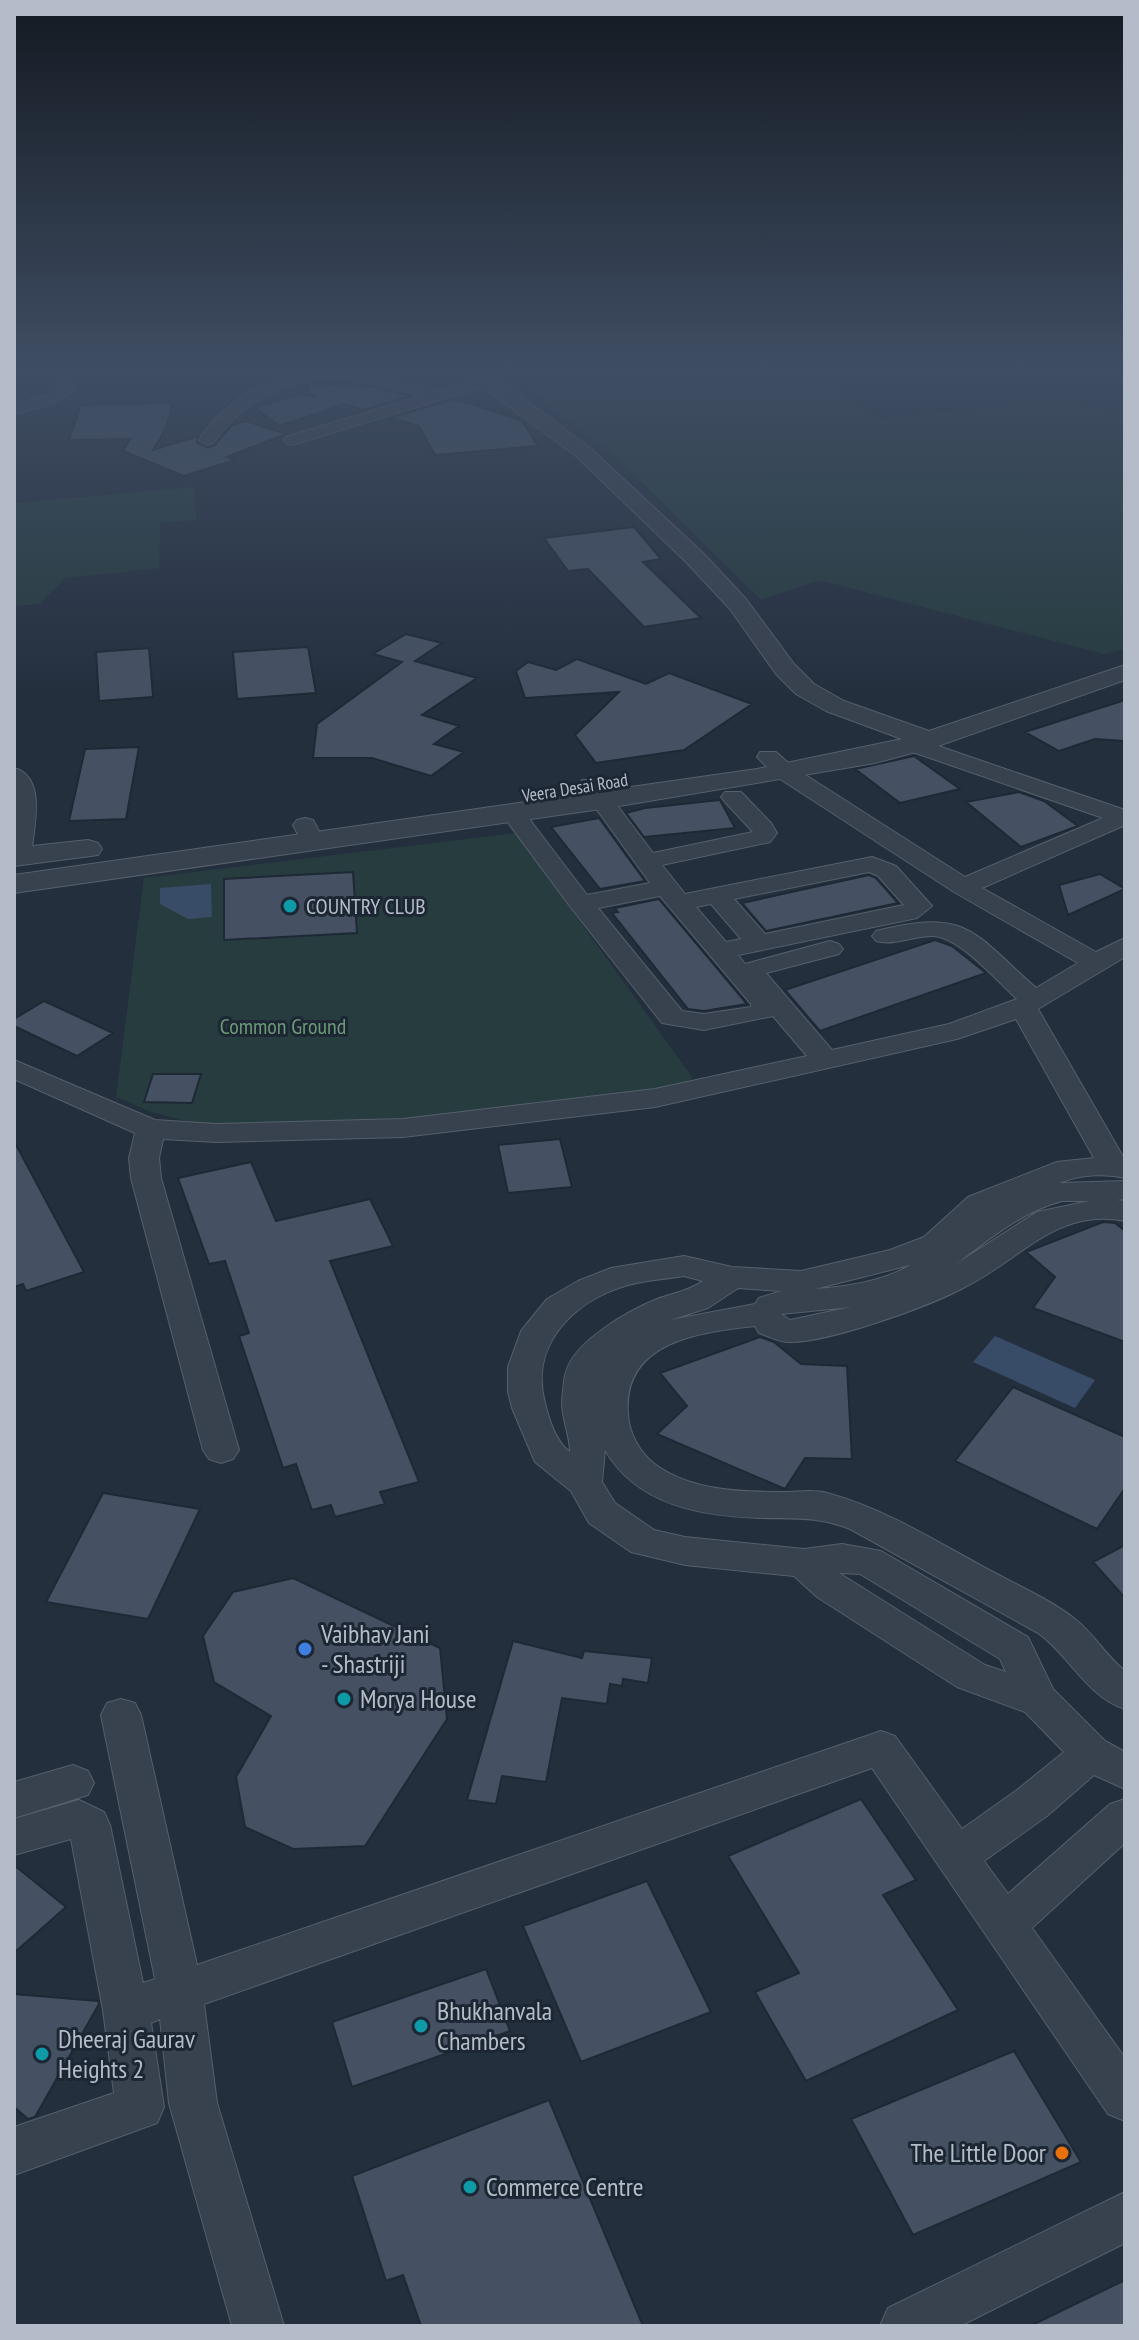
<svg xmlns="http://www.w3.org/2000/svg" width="1139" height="2340" font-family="'PT Sans Narrow',sans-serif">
  <rect width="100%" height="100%" fill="#242f3e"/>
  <path fill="#263c3f" d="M506 367H838L834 390 880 419 1054 400 1125 412V649L1104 654 819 580 761 600 615 456 532 392Z
    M194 487 196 520 160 523 159 568 65 578 39 604 14 606V503Z
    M516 833 693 1078 683 1085 655 1094 405 1123 216 1129 151 1112 116 1097 144 878Z"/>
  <path fill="#394c67" d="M211 884 212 917 188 919 160 904V888Z
    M995 1336 1095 1380 1075 1408 973 1362Z"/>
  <path fill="#455162" stroke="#1f2835" stroke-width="2" d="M309 384 374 387 410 396 364 410 345 404 280 426 255 408 294 395 317 396 307 393Z
    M454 399 521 420 538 446 435 455 419 426 391 418Z
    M172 403 167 426 153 450 198 436 197 443 208 448 215 445 232 425 246 421 286 434 227 457 235 460 184 476 123 451 130 439 69 440 81 405Z
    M634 527 661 559 643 562 701 618 644 627 588 569 568 571 544 538Z
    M406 634 442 643 415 661 477 678 422 715 459 726 434 744 464 752 431 776 372 758H313L317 724 402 662 373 654Z
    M308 647 316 693 237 699 233 652Z
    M149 648 153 697 99 701 96 652Z
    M577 659 646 684 669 673 752 704 684 750 596 763 575 735 619 692 525 698 516 671 528 662 556 670Z
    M1125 700V741L1095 739 1059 751 1025 732Z
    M139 747 126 819 69 821 85 749Z
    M914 756 960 789 900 803 855 769Z
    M1019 792 1044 801 1078 826 1021 847 966 802Z
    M720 800 735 828 644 837 626 813 645 808Z
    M599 818 645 881 600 889 551 827Z
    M353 872 357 933 224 940V879Z
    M1100 874 1125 889 1068 915 1059 885Z
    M869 875 876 878 898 903 766 931 742 903Z
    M659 899 747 1004 704 1011 688 1009 612 913 618 912 615 908Z
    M935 940 952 946 986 973 820 1031 785 990Z
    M44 1001 113 1033 77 1056 14 1026V1019Z
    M153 1074H201L192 1103 144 1102Z
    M560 1139 572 1187 508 1193 498 1145Z
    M14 1141 84 1272 26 1291 23 1284 14 1287Z
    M251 1162 276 1221 370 1199 393 1246 330 1261 419 1482 380 1492 385 1504 335 1517 331 1505 312 1510 296 1464 283 1468 239 1336 249 1333 225 1261 209 1264 178 1178Z
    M1103 1222 1115 1223 1125 1231V1342L1033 1308 1055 1277 1026 1252Z
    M760 1337 774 1342 801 1364 847 1366 852 1459 805 1458 785 1489 657 1434 687 1406 660 1373Z
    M1013 1387 1125 1437V1488L1097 1529 955 1461Z
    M103 1493 200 1509 148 1619 46 1602Z
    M1125 1545V1598L1093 1562Z
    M293 1578 440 1648 447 1719 365 1846 293 1849 245 1827 236 1777 271 1716 214 1682 203 1636 233 1592Z
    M513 1641 582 1658 584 1651 652 1658 648 1683 623 1679 622 1686 610 1684 607 1704 562 1698 546 1782 502 1776 496 1804 467 1800Z
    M861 1799 916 1880 883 1895 958 2010 806 2081 755 1992 799 1973 728 1856Z
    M14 1865 66 1907 14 1953Z
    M647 1881 711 2012 581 2062 523 1926Z
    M486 1969 510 2031 352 2087 332 2022Z
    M14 1994 98 2001 99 2004 35 2117 28 2119 14 2107Z
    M1014 2051 1081 2162 913 2235 851 2119Z
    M549 2100 643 2326H421L403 2275 386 2281 352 2176Z
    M1125 2280V2326H1030Z"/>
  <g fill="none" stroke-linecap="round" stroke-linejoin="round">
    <defs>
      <path id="minor" d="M50 367H65L75 388C59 405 36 408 14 414V404L46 396 59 387Z
        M348 370 439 390 487 376 495 381 492 384 292 445 286 443 284 440 286 437 421 396C396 390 372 382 348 379 296 374 241 401 213 443L207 445 199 440C230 391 291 367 348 370Z
        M912 737 1125 810V825L982 888 1096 952 1125 938V957L1038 1009 1125 1160V1178C1104 1173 1079 1175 1059 1183L1125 1181V1199L1117 1200 1125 1201V1221C1057 1207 1020 1260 965 1287 930 1306 828 1343 789 1342 779 1342 768 1336 759 1333L755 1326C701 1332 622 1341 628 1414 629 1433 640 1454 656 1465 692 1491 742 1492 785 1492 799 1492 813 1489 827 1493 886 1509 937 1542 991 1571 1019 1586 1049 1599 1075 1619 1094 1634 1106 1656 1125 1671V1709C1086 1696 1070 1656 1038 1633L850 1529C817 1516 794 1519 760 1518 700 1516 637 1505 605 1450L602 1482 615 1503 654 1530 685 1537 804 1549 842 1544 881 1551 1028 1637 1053 1689 1105 1741 1125 1752V1789L1094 1775 1047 1816 984 1861 1008 1894 1110 1804 1125 1799V1843L1032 1928 1125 2058V2121L1108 2114 872 1768 204 2004 217 2103 284 2326H232L169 2103 160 2019 151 2023 164 2107 157 2123 14 2175V2127L114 2093 103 2010 71 1839 14 1855V1819L79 1800 104 1812 110 1825 143 1983 155 1979 101 1715 107 1703 121 1699 135 1703 141 1715 197 1965 881 1731 895 1736 962 1829 1017 1790 1064 1752 1025 1712 957 1687 817 1597 794 1576 685 1565 631 1552 589 1523 571 1491 535 1462 512 1408 508 1392V1367L521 1331 547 1299 578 1281 611 1268 684 1256 732 1267 801 1271 890 1250 924 1237 968 1197 1057 1162 1094 1158 1016 1019 957 1039 655 1107 403 1137 216 1142 163 1139 159 1158 161 1178 239 1450 233 1459 221 1463 209 1459 203 1450 131 1178 129 1158 135 1133 14 1079V1060L155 1120 216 1124 403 1119 655 1089 807 1056 773 1016 704 1030 662 1023 572 909 501 813 505 808H521L587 895 650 883 579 785 582 780H598L653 853 753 832 725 802 721 797 725 792H741L771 823 777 833 770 842 662 865 685 894 872 857 896 866 932 906 917 918 738 955 745 964 830 941 839 944 843 949 839 954 766 973 832 1050 949 1024 1017 999C997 981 959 936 932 936 913 936 894 946 876 941L872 936 876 931C967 908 972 931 1036 988L1078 963 954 892 777 777 757 757 760 752H776L793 767 965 877 1103 818 904 749 901 744ZM869 872 878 876 904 905 765 934 734 899ZM660 896 751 1004V1007L704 1014 682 1011 598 908ZM711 904 741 939 726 942 696 907ZM1062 1201H1089L1037 1212 956 1264C989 1239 1022 1212 1062 1201ZM910 1265C887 1280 847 1287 815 1289ZM684 1276 703 1281C688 1291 674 1293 657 1299 630 1310 574 1341 566 1372 563 1381 563 1393 562 1403 562 1419 570 1436 570 1452 556 1442 549 1420 545 1403 529 1344 575 1300 628 1285 646 1280 666 1279 684 1276ZM738 1288 782 1291 759 1298 755 1304 670 1320 708 1308ZM851 1307 790 1320 781 1314ZM839 1573 860 1574 1000 1659 1006 1672 985 1665Z
        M14 768C48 777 33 830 31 856L28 861 14 862Z
        M305 818 313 820 324 841 320 846H304L293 825 297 820Z
        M73 1765 88 1771 94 1783 88 1795 14 1818V1782Z
        M1125 2192V2243L960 2326H880L888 2308Z"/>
      <path id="tertiary" d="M468 367H486L494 377 590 448 703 553 746 599 794 664 814 684 844 701 929 731 1125 665V680L938 746 875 763 601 809 14 893V875L757 769 902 739 826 711 796 694 776 674 730 609 687 563 576 456 480 385Z
        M88 840 98 843 102 849 98 855 14 866V848Z"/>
    </defs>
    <use href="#minor" stroke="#565f6c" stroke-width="2"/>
    <use href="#tertiary" stroke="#565f6c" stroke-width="2"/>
    <use href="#minor" fill="#38414e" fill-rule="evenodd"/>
    <use href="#tertiary" fill="#38414e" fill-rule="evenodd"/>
  </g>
  <linearGradient id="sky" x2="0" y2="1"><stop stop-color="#141a22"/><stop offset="0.53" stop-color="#3f4d63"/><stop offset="1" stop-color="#3f4d63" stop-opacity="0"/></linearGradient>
  <rect width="1139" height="695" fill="url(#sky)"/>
  <g fill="#0f9aa8" stroke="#1d2633" stroke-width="3">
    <circle cx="290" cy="906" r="8"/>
    <circle cx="344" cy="1699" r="8"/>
    <circle cx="421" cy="2026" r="8"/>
    <circle cx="42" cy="2054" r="8"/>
    <circle cx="470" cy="2187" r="8"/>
  </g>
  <circle fill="#3f7fe0" stroke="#1d2633" stroke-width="3" cx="305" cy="1649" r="8"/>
  <circle fill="#e8710a" stroke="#1d2633" stroke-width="3" cx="1062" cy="2153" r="8"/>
  <g text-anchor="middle" stroke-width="6" stroke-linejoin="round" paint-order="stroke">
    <g font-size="18" fill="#b4bcc9" stroke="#1d2633">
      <text transform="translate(575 788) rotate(-9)" y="6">Veera Desai Road</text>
    </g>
    <g font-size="22" fill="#b4bcc9" stroke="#1d2633" text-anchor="start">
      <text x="306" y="914">COUNTRY CLUB</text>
    </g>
    <g font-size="22" fill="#6b9a76" stroke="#1d2633">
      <text x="283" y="1034">Common Ground</text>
    </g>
    <g font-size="26" fill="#b4bcc9" stroke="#1d2633" text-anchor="start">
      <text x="321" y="1643">Vaibhav Jani<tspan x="321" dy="30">- Shastriji</tspan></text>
      <text x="360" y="1708">Morya House</text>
      <text x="437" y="2020">Bhukhanvala<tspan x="437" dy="30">Chambers</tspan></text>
      <text x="58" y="2048">Dheeraj Gaurav<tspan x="58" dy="30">Heights 2</tspan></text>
      <text x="1046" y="2162" text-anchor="end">The Little Door</text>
      <text x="486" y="2196">Commerce Centre</text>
    </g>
  </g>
  <rect width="1139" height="2340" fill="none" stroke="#b4bcc9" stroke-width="32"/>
</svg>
